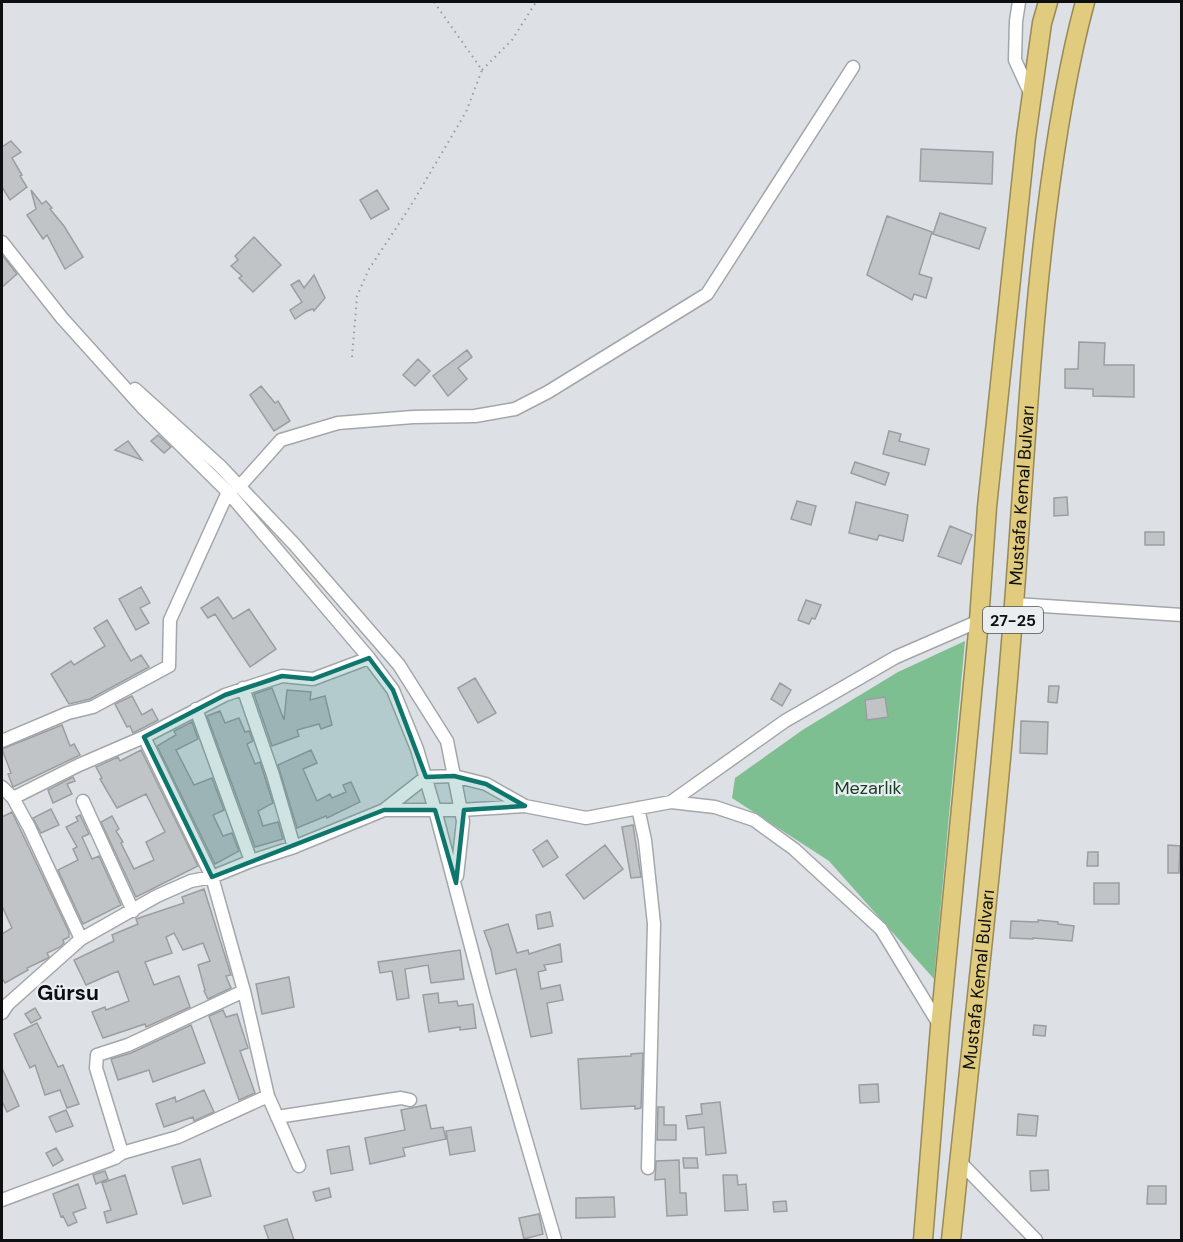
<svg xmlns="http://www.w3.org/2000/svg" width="1183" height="1242" font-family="'DM Sans',sans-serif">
  <rect width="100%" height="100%" fill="#dde0e4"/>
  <path fill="#7ebf92" d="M965 641 934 979 829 861 732 798 735 778 804 729 898 672Z"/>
  <path fill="#c0c4c7" stroke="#9b9ea1" stroke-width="1.5" d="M11 141 21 152 12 158 22 175 20 176 27 187 10 200 2 187V147Z
    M921 149 993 152 992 184 920 181Z
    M31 190 42 204 46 201 52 208 50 209 64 226 83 257 65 269 47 235 43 239 27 215 36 209Z
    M377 190 389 209 371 219 360 200Z
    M940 213 986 228 979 249 933 234Z
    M887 216 932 232 919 274 932 278 926 298 914 294 912 300 867 275Z
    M254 237 281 265 253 292 239 278 242 276 231 266 238 260 235 256Z
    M2 255 17 274 2 287Z
    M314 275 325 298 314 311 313 309 307 311 295 319 290 310 302 302 291 285 299 280 304 288Z
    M1079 342 1105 343 1104 365H1134V397L1093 396V389L1065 388V369H1078Z
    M467 350 472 357 458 368 467 379 448 396 433 376Z
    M418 359 430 371 415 386 403 375Z
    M261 386 275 403 278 401 290 421 274 431 250 395Z
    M889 431 901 434 899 441 929 449 925 465 883 454Z
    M158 435 171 447 164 453 151 441Z
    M128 441 131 445 142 460 115 450Z
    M855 462 889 473 885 485 851 473Z
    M1067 497 1068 515 1054 516V498Z
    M797 501 816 506 811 525 791 519Z
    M856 502 908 515 903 541 879 535 877 540 849 533Z
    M950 526 972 535 961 564 938 556Z
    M1145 532H1164V545H1145Z
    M141 587 150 603 140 608 149 623 136 630 119 599Z
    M218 597 233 619 249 609 276 649 250 667 215 614 208 618 201 608Z
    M806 600 821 605 815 619 812 618 809 624 798 620Z
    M107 620 131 661 141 655 149 667 90 699 69 704 51 674 71 661 74 665 105 646 94 628Z
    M475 678 496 713 478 723 458 688Z
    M780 683 791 690 782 706 771 699Z
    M1049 686H1059L1057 703 1048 702Z
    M272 688 284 720 287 690 311 692 310 700 325 696 332 725 321 729 319 724 297 730 299 736 272 746 254 694Z
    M132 696 142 715 152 709 158 720 133 733 130 726 127 727 115 704Z
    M885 697 888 717 867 720 865 700Z
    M220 711 225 723 239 718 245 732 249 731 253 741 247 744 255 764 260 762 273 803 258 811 263 826 278 822 283 839 255 847 207 716Z
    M1021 721 1048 722 1047 754 1020 753Z
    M192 722 198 739 176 750 194 785 212 778 224 810 213 815 223 836 232 833 239 851 215 864 157 746 176 735 174 731Z
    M62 725 70 746 74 744 80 755 13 787 8 774 11 773 2 749Z
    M141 750 198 866 136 897 101 822 112 816 119 829 116 831 123 842 121 843 134 869 154 860 146 842 165 832 146 794 117 808 100 779 102 778 96 767 118 757 120 761Z
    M311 750 317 763 303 769 317 801 330 794 332 798 346 792 343 785 351 782 360 802 327 818 326 816 297 828 278 765Z
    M73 777 75 781 67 784 72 794 53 803 48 790Z
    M51 809 59 825 41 833 33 818Z
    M12 812 69 932V937L63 940 64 943 60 947 47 953 49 957 46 959 27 968 28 970 5 983 2 978V934L12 928 2 906V817Z
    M80 815 89 834 82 837 92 859 99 856 121 905 83 924 58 870 78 860 73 849 77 847 66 827 78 821 76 817Z
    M633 825 641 877 631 878 622 827Z
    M547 840 558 857 543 867 533 850Z
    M605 845 623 869 584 899 566 875Z
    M1168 845 1180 846 1179 873H1168Z
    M1088 852H1098V866H1087Z
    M1094 883H1119V904H1094Z
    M204 889 231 975 226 976 231 988 208 999 204 991 205 990 198 965 210 961 203 943 183 950 174 933 166 937 172 953 145 962 154 985 179 976 190 1007 146 1027 145 1024 103 1038 92 1012 105 1007 106 1010 129 1001 118 971 86 985 74 960 114 941 112 935 138 924 136 919 184 903 182 897Z
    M550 912 553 926 538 929 536 915Z
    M1038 920 1058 922V924L1074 926 1072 941 1033 938V939L1010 938 1011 921 1038 922Z
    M508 924 517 953 528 950 529 954 560 944 562 962 544 965 546 970 538 972 541 989 560 985 563 1000 547 1003 552 1033 531 1037 516 969 496 974 491 950 484 931Z
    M460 950 464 979 431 983 428 965 405 969 409 998 397 1000 392 971 380 973 378 962Z
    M289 977 294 1007 262 1014 256 984Z
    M438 993 439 1003 457 1001 458 1006 473 1004 476 1028 460 1030V1027L429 1032 423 995Z
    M35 1008 41 1018 31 1023 25 1014Z
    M223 1010 226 1017 237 1014 248 1048 240 1051 255 1093 239 1100 209 1016Z
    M37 1023 58 1067 63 1065 79 1104 67 1108 60 1090 45 1095 35 1065 30 1068 14 1034Z
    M191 1025 205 1063 153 1082 149 1070 118 1080 111 1059 131 1053Z
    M1034 1025 1046 1026 1045 1036 1033 1035Z
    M643 1053 641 1108 635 1109V1106L581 1109 578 1059 631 1056V1054Z
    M2 1068 19 1106 7 1112 2 1101Z
    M878 1084 879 1102 860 1103 859 1085Z
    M204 1090 214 1112 194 1121 193 1117 164 1127 156 1104 175 1097 176 1102Z
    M720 1102 726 1153 706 1155 704 1127 688 1129 686 1116 702 1114 701 1104Z
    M426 1105 431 1129 443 1127 446 1139 403 1148 405 1156 370 1164 365 1138 405 1130 401 1110Z
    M658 1107H664V1125H676V1140H657Z
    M66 1110 73 1126 56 1132 49 1117Z
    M1018 1114 1038 1116 1036 1136 1017 1135Z
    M471 1127 475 1151 450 1155 446 1131Z
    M349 1146 353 1170 331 1174 327 1150Z
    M56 1148 63 1160 53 1166 46 1153Z
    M683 1158H697L698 1168H684Z
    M200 1159 211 1196 183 1204 172 1167Z
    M679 1160 680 1193H686L687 1215 667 1216 665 1179 655 1180 656 1161Z
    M1048 1170 1049 1190 1031 1191 1030 1171Z
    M105 1171 108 1179 96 1184 93 1175Z
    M125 1175 137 1214 107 1223 104 1212 111 1210 102 1183Z
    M723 1175H737L738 1185 746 1184 748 1210 725 1211Z
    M78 1184 86 1208 73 1213 77 1222 68 1226 63 1216 61 1217 53 1194Z
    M1148 1186H1166V1204H1147Z
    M329 1188 331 1197 316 1201 313 1192Z
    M614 1197 615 1217 576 1218V1198Z
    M786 1201 787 1211 774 1212 773 1202Z
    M539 1214 543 1234 524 1239 519 1218Z
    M287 1219 294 1240H269L264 1226Z"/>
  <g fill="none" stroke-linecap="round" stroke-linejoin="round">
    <defs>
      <path id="minor" d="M1019 2 1016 21 1015 60 1031 95
        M2 242 62 318 143 408 228 492 369 658 393 690 417 749 435 810 484 996 555 1240
        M135 389 220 466 294 544 399 665 447 741 463 821 457 876
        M239 487 281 440 338 423 413 417 475 416 515 409 548 392 707 294 853 67
        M1014 604 1182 615
        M243 688 273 775 294 847
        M196 709 251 861
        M144 737 212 877 244 991 268 1096 299 1166
        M2 741 68 713 93 707 169 666 170 620 228 492
        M2 787 13 798 29 827 81 939
        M13 798 79 765 144 737 225 695 282 676 313 679 369 658
        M83 801 133 911
        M671 802 785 721 896 657 979 621
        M638 808 645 840 654 924 648 1168
        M384 810H460L525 806 586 818 671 802 715 807 754 820 794 849 881 929 940 1026
        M2 1013 8 1004 81 939 157 896 191 881 212 877 251 861 294 847 384 810 426 777 454 776 486 784 525 806
        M277 1117 401 1098 410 1100
        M122 1153 96 1068 97 1055 128 1045 244 991
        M959 1161 1036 1240
        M2 1200 115 1158 122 1153 178 1137 268 1096"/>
      <g id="highway">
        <path d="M923 1240 940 1027 979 621 987 507 1026 137 1042 23 1048 2"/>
        <path id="s1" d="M951 1240C973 1029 998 817 1014 604 1024 475 1030 346 1046 217 1055 145 1066 72 1085 2"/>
      </g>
    </defs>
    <use href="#minor" stroke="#a4a7aa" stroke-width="15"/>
    <use href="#highway" stroke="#978958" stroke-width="21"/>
    <path stroke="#999c9f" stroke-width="2" stroke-dasharray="1.5 4.5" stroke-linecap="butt" d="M482 70 512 40 536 2
      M352 357 357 296 369 269 410 207 466 112 482 70 434 2"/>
    <use href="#minor" stroke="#fff" stroke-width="12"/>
    <use href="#highway" stroke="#e1cb7e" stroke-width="18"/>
  </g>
  <path fill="#0f766e" fill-opacity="0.2" stroke="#0f766e" stroke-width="4.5" stroke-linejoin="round" d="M369 658 393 690 426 777 454 776 486 784 525 806 464 810 456 883 435 810H384L212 877 144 737 225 695 282 676 313 679Z"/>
  <g text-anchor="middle" stroke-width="4.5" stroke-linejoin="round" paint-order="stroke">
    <rect fill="#eaeef1" stroke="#4f5254" stroke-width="1.5" x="983" y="607" width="60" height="26" rx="4.5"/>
    <g font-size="16" font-weight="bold" fill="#0d0f10">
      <text x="1013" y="626">27-25</text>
    </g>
    <g font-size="18" fill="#0d0f10" stroke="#eaeef1">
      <text dy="6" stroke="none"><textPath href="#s1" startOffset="748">Mustafa Kemal Bulvarı</textPath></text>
      <text dy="6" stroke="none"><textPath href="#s1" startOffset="262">Mustafa Kemal Bulvarı</textPath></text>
    </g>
    <g font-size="18" fill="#184027" stroke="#eaeef1">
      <text x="868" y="794">Mezarlık</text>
    </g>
    <g font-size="21" font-weight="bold" fill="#0d0f10" stroke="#eaeef1">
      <text x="68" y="1000">Gürsu</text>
    </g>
  </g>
  <rect width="1183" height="1242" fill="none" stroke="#0d0f10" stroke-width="6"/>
</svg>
